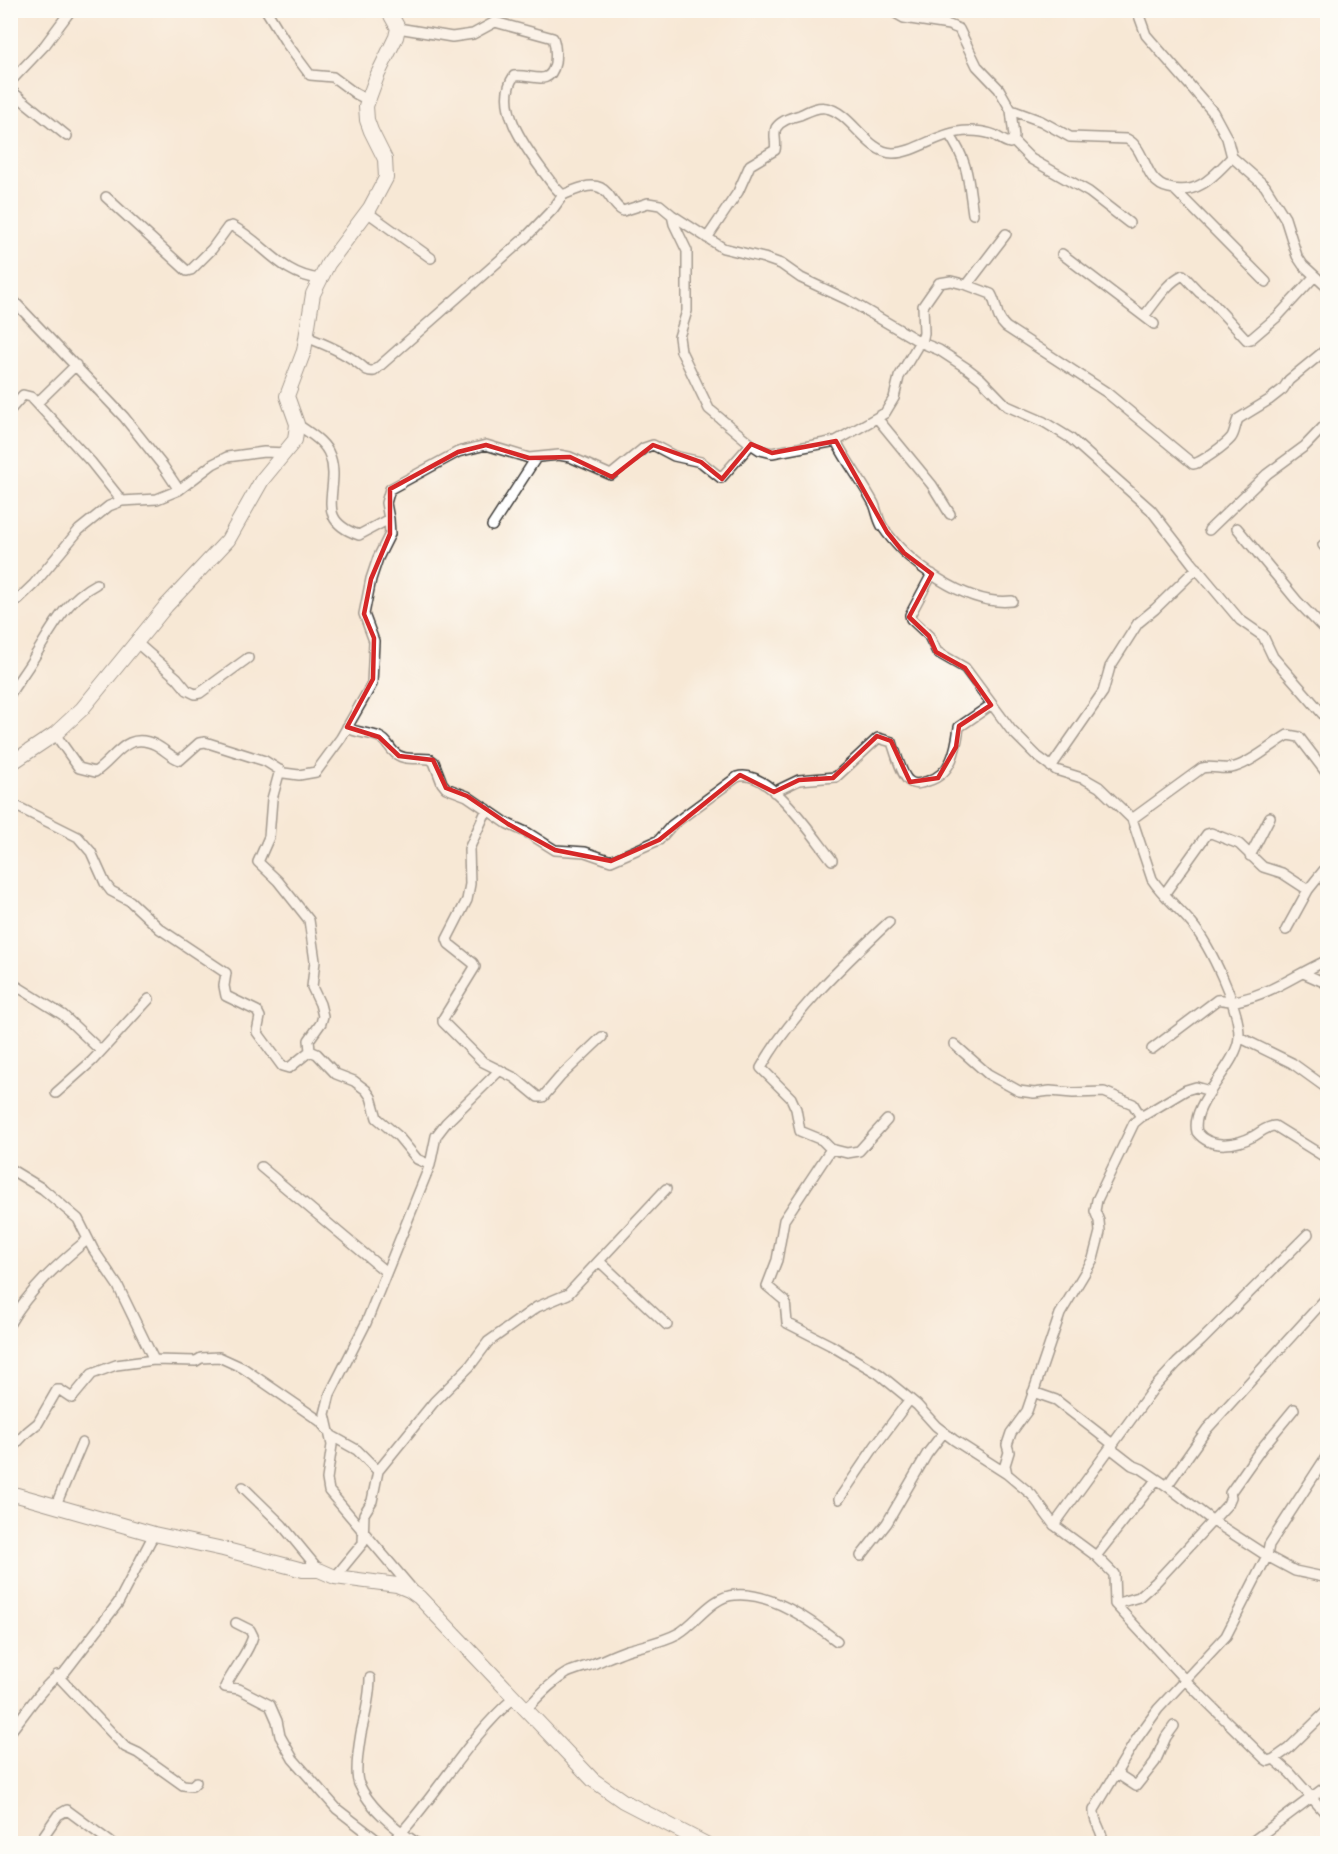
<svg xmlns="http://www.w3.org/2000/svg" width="1338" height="1854" font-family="'IM FELL DW Pica',serif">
  <rect width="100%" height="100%" fill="#fdfcf7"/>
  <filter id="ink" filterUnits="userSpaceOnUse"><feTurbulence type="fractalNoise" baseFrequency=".0167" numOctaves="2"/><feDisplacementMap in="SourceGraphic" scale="12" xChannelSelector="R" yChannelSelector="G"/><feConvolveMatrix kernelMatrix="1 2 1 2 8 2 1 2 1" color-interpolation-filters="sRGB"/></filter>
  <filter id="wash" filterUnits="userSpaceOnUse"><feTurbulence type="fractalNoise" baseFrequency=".008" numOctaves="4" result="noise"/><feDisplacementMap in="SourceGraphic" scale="24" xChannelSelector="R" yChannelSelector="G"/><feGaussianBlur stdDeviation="1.35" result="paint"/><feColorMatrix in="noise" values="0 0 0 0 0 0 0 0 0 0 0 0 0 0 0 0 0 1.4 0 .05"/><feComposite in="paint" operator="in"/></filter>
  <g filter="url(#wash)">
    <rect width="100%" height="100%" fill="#f7e8d5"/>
  </g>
  <g filter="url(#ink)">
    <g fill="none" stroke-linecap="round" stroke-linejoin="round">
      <defs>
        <path id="street" d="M266 10 287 44 310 75 333 77 356 94 368 100
          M890 10 904 18 949 25 959 29 977 66 999 89 1011 110 1041 121 1070 137 1127 139C1141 146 1144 166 1153 178 1157 183 1163 187 1169 188 1197 196 1214 176 1232 157
          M1137 10 1146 35 1213 112 1227 138 1232 157 1265 186 1285 218 1297 256 1303 265 1328 288
          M10 82 45 45 71 10
          M10 90 67 136
          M949 134C969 163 968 180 973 214
          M1013 141 1031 159 1089 192 1129 223
          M1175 190 1266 282
          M563 195C577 189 596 179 607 193 613 200 615 207 623 211L648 203 660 205 672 215 723 248 764 258 781 264 801 278 848 300 922 343 924 333 923 306 939 283 951 281 967 285 1006 234
          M106 197 187 271 191 270 212 249 228 227 232 226C265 243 279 274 320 279
          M367 212 431 258
          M672 215 674 224 687 251V311L679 337 681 351 709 409 751 444
          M707 238 738 192 750 165 775 150C777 143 773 134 776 128 780 121 792 117 800 115 807 112 817 106 826 108 851 112 867 153 893 153 914 153 936 135 958 132 968 130 984 131 994 135 1000 138 1004 142 1010 143L1014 137 1011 110
          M1062 254 1154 324
          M967 285 991 294C998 306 995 317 1006 327L1106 392 1193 464C1201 463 1225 445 1231 438 1235 433 1235 425 1238 419L1269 400 1283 389 1289 380 1328 348
          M10 297 124 417 163 466 179 490
          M1144 316C1156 302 1166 283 1183 275L1199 292 1209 299 1247 340 1251 339 1278 316 1314 277
          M306 337C325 344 342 351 358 363 364 367 366 372 374 371L526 237 553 209 563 195C554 188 549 179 542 170 525 147 494 105 514 76 530 73 550 89 555 63 556 54 556 46 553 38L495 22 473 34 452 37 398 28
          M37 403 76 365
          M10 410 23 395 31 397 91 462 122 501
          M877 418 932 485 950 514
          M297 424C309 433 325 441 330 456 342 489 311 519 359 535L389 519 386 503 390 489 458 452 486 445 529 458 559 455 570 457 611 475 644 448 653 445 674 456 701 462 721 478 751 444 760 450 772 453 836 441
          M492 526 536 458
          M1237 528 1298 602 1328 633
          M1209 530 1267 474 1305 446 1328 422
          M1323 545 1328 550
          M932 574 910 615 911 619 929 636 937 652 965 668 1011 730 1037 756 1056 770 1085 779 1099 787 1132 819 1152 879C1162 895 1179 908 1192 924 1210 946 1240 1008 1239 1037 1238 1065 1189 1104 1197 1132 1211 1150 1237 1145 1254 1136 1261 1132 1267 1126 1275 1126L1328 1159
          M1012 601C966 606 907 563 882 526 878 519 877 511 874 504 863 483 847 463 836 441L885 413 894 398 899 377 918 345 922 343 939 350 968 369 981 379 1007 406 1044 422 1070 438 1151 510 1192 563 1240 620 1263 636 1273 657 1328 720
          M10 607 34 584 79 530 109 506 122 501 157 499 179 490 213 464 227 457 264 452 286 453
          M137 643 177 678 187 690 195 694 200 693 248 658
          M10 694C17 682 26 671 33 659 51 631 64 601 96 584
          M347 727C357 734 368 732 379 737 387 740 388 746 393 751 402 762 418 757 430 759L434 762 442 783 446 788 467 796 508 824 528 833 555 850 585 852 611 861 659 840 672 825 737 777C768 766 815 839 832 860
          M55 734 79 768 95 772C116 758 126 730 156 745 164 749 171 757 180 760L199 743 205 742 265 761 284 773 299 775 316 772 341 738 372 684 374 641 364 614 371 579 378 558 390 534 389 519
          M1051 767 1103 692 1110 667 1138 623 1155 609 1197 568
          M280 770 272 799 269 837 258 862 278 881 309 920 315 961 312 987 320 1004 323 1016 321 1023 309 1040 310 1051
          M774 792 799 780 836 777 878 738 892 742C895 751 902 776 909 781 915 786 921 783 928 781 952 774 956 749 959 727L991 705
          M10 803 78 837 91 852 105 883 111 891 130 901 160 929 226 973 224 986 226 996 257 1011 260 1017 257 1032 282 1066 289 1068 310 1051 317 1054 336 1074 354 1081 366 1090 371 1097 377 1118 398 1136 417 1159 430 1165
          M487 809 469 849 470 884 467 900 447 939 449 944 473 963 475 967 443 1019V1022L483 1062 515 1078 538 1097H543L560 1077 602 1037
          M1132 819 1202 768C1213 765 1224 771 1235 767 1254 761 1271 745 1288 735L1299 737 1328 775
          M1250 856 1270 817
          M1165 893 1207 834 1211 833 1239 844 1263 867 1282 873 1308 890 1328 865
          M1286 930 1308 890
          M1303 973 1328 984
          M10 982 63 1015 101 1051
          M10 997 18 987
          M1239 1037 1292 1063 1328 1089
          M954 1044 988 1074 1019 1091 1034 1093 1050 1091 1073 1093 1104 1092 1133 1104 1141 1117
          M1152 1049 1217 1000C1224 999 1229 1002 1236 1001 1274 993 1294 975 1328 960
          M56 1093 92 1061 149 999
          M887 1120 859 1151 847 1153 831 1149 784 1220 777 1260 767 1286 785 1301 787 1323 830 1345 879 1374 917 1405 936 1426 954 1440 1007 1474 1032 1495 1054 1525 1096 1556 1114 1574 1115 1604 1185 1680 1265 1759 1268 1761 1274 1759 1290 1773 1328 1816
          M831 1149 822 1140 800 1131 796 1109 791 1098 761 1068C790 1015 845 963 889 922
          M261 1167 386 1272
          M10 1169 43 1189 78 1219 93 1249 118 1286 154 1360
          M599 1261 667 1325
          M10 1323C30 1289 58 1264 88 1239
          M1033 1392 1056 1400 1110 1442 1114 1451 1132 1465 1142 1469 1167 1486 1213 1521 1267 1556 1269 1545 1328 1454
          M10 1450 27 1432 38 1423 57 1390H60L72 1398 92 1374 116 1365 154 1360 196 1361 201 1358 219 1357 243 1368 320 1421 332 1436 357 1450 378 1471
          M1007 1474 1005 1465 1009 1452 1007 1445 1011 1433 1027 1411 1060 1314 1093 1259 1100 1232 1099 1221 1095 1211 1097 1200 1134 1123 1141 1117 1186 1090 1196 1087 1210 1091
          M1167 1486 1207 1429 1328 1296
          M243 1487 282 1525 319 1570
          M839 1499 875 1446 910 1399
          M55 1507 82 1443
          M1054 1525 1153 1389 1177 1363 1201 1341 1308 1234
          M861 1556 887 1523 927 1454 944 1432
          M1096 1556 1156 1480
          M335 1577 363 1543 364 1514 372 1501 378 1471 434 1402 470 1366 488 1342 537 1307 568 1294 666 1189
          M412 1589 329 1491 327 1479 332 1445 325 1414 330 1394 366 1323 430 1165 436 1136 446 1123 500 1070
          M1115 1604 1139 1597 1156 1582 1228 1504 1231 1497 1230 1493 1261 1449 1294 1409
          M236 1623 250 1630 253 1636C249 1652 233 1670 225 1687L239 1689 270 1705 277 1721 280 1736 293 1759 337 1809 382 1844
          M57 1675 125 1747 138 1753 183 1785 192 1786 196 1782
          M370 1678C370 1698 365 1715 361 1733 359 1745 354 1774 359 1784 370 1809 396 1829 418 1844
          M526 1709C539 1696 551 1682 567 1673 576 1669 585 1667 593 1664 605 1659 616 1654 627 1650 645 1645 663 1642 679 1633 697 1622 712 1596 735 1595 771 1592 810 1620 837 1641
          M10 1732C23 1717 47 1678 64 1673L118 1603 154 1534
          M1274 1759 1288 1749 1328 1710
          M1116 1773 1136 1786 1155 1762 1166 1737 1174 1726
          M38 1844 58 1815 67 1810 113 1844
          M391 1844C436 1798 466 1739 515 1697
          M1103 1844C1104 1831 1093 1823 1094 1810L1136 1740 1158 1709 1226 1636 1267 1556 1295 1571 1328 1578
          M1249 1844 1328 1785"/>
        <path id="secondary" d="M10 764 55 734 82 709 166 606 228 540 262 480 295 440 297 424 287 396 304 351 313 294 328 264 370 208 386 178 385 159 371 131 367 120 366 106 377 76 396 37 398 28 388 10
          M10 1493 154 1534 223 1549 303 1570H319L335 1577 397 1585 409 1590 419 1597 593 1780 623 1801 706 1844"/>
      </defs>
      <use href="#street" stroke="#3d3b38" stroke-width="12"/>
      <use href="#secondary" stroke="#3d3b38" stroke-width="16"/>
      <use href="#street" stroke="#fff" stroke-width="9"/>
      <use href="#secondary" stroke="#fff" stroke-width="14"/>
    </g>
  </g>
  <path d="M0 0H1338V1854H0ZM836 441 887 532 904 553 932 574 909 617 929 636 936 652 965 668 991 705 959 726 956 747 938 778 910 782 891 741 877 736 833 778 799 780 774 792 740 775 659 840 611 861 555 850 508 824 467 796 446 788 433 760 399 756 379 737 347 727 373 679 374 638 364 614 371 579 390 534V489L458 452 486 445 529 458 570 457 612 477 653 445 701 462 722 479 751 444 772 453Z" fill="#f7e8d5" fill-opacity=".55" fill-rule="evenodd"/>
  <path fill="none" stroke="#d62828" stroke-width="4.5" stroke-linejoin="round" d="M836 441 887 532 904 553 932 574 909 617 929 636 936 652 965 668 991 705 959 726 956 747 938 778 910 782 891 741 877 736 833 778 799 780 774 792 740 775 659 840 611 861 555 850 508 824 467 796 446 788 433 760 399 756 379 737 347 727 373 679 374 638 364 614 371 579 390 534V489L458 452 486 445 529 458 570 457 612 477 653 445 701 462 722 479 751 444 772 453Z"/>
  <rect width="1338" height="1854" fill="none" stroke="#fdfcf7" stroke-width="36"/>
</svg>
